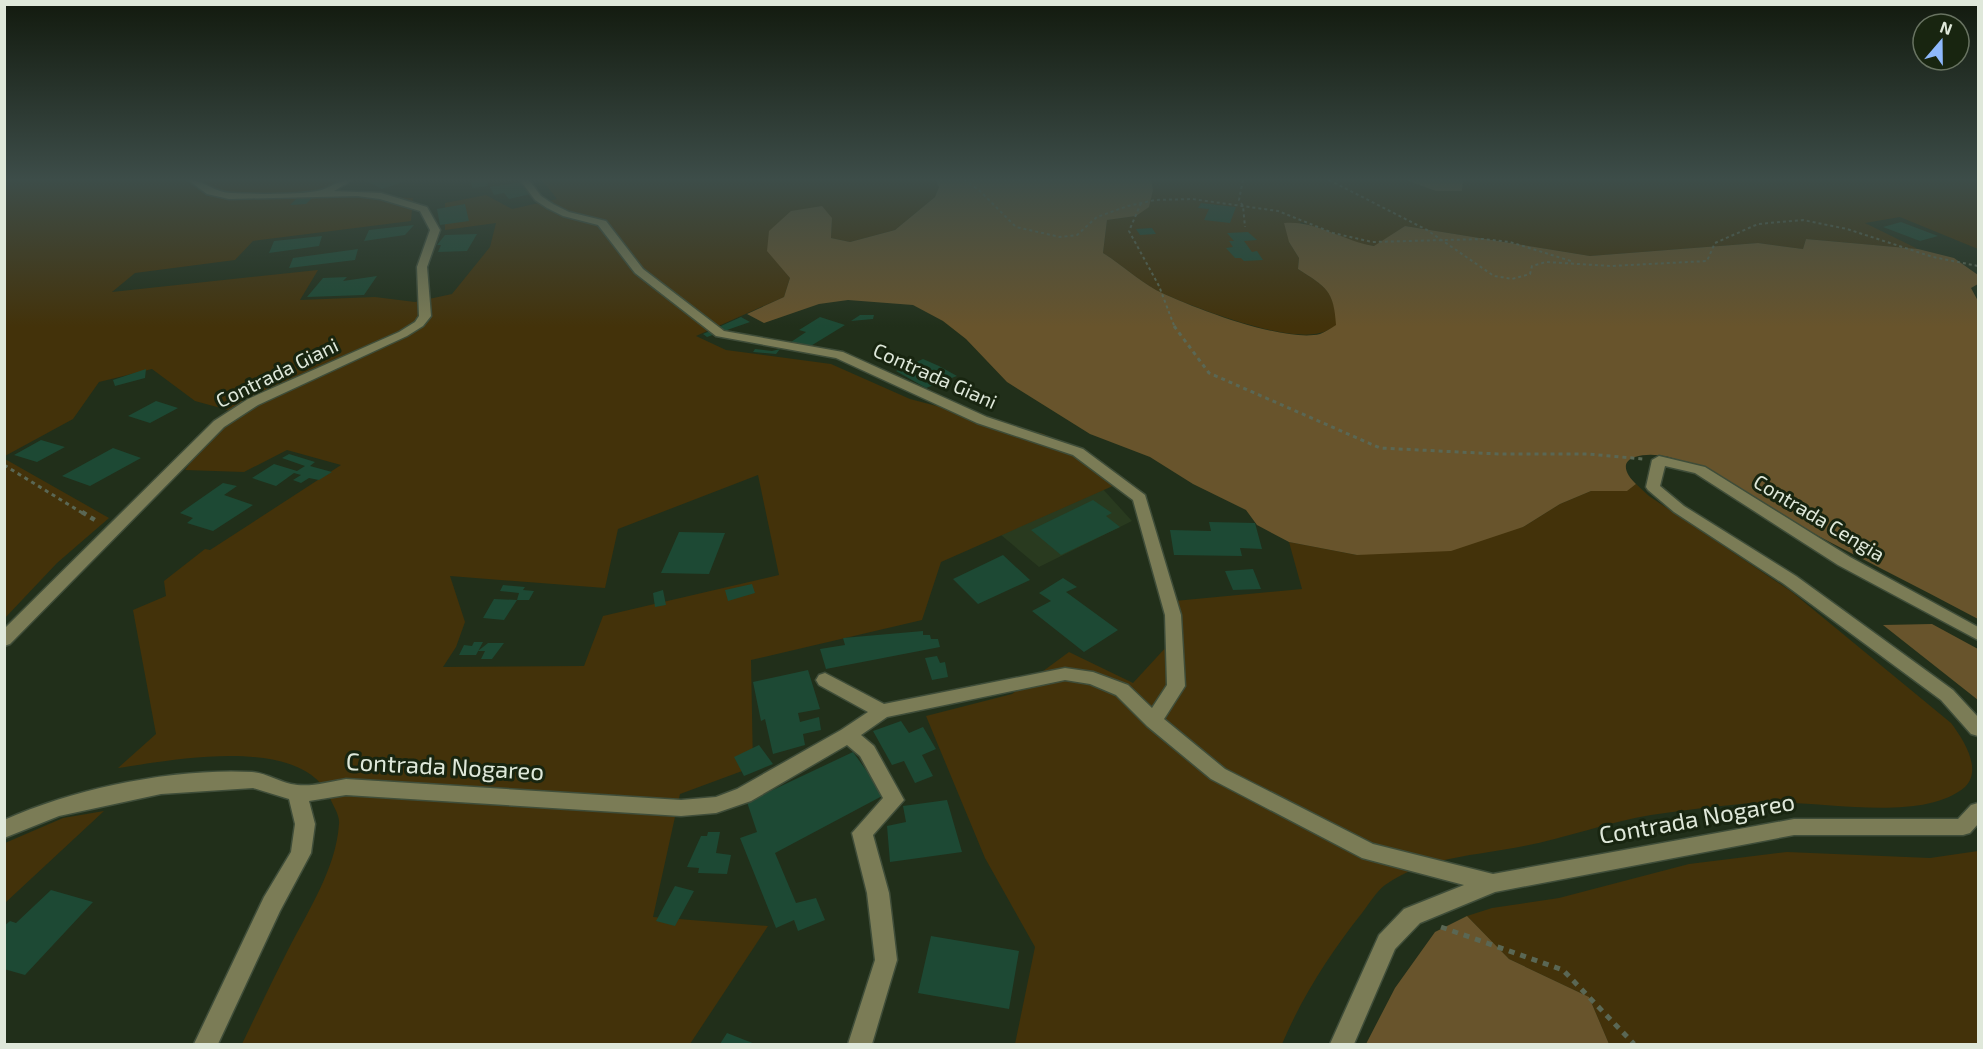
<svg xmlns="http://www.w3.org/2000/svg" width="1983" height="1049" font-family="'Exo 2',sans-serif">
  <rect width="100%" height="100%" fill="#212f1a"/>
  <path fill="#293a1f" d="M1101 487 1132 521 1039 567 1001 535Z"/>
  <path fill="#43320a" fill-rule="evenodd" d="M5 180H348L325 195 413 198 411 221 253 241 235 260 135 273 112 292 318 270 300 300 375 297 415 302 452 294 490 247 496 223 445 230V203L486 195 512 209 557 199 542 180H936L939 187 935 197 895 230 850 242 831 238 832 218 777 262 790 278 784 297 696 336 726 350 831 364 910 399 1044 434 1115 485 941 562 922 620 751 660 753 767 680 794 653 917 768 926 690 1044H242C257 1013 272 981 288 950 308 911 336 869 339 824 340 815 333 806 330 798 302 734 173 760 118 768L156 734 133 610 166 596 164 581 205 549 210 550 341 465 287 450 244 472 185 470 228 410 195 401 152 369 99 382 73 419 5 456ZM758 475 779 575 603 616 584 666 443 667 456 647 465 622 450 576 605 588 618 529Z
    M1151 180H1406L1436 191H1462L1463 180H1978V249L1900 217 1865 223 1918 249 1806 239 1803 249 1758 243 1590 256 1405 226 1375 246 1354 243 1301 222 1289 242 1299 258 1298 269C1326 287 1334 290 1337 325 1331 328 1326 332 1320 333 1285 343 1189 306 1156 290 1138 280 1121 264 1103 253L1107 220 1136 216 1153 190Z
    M5 459 109 518 57 563 5 618Z
    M1636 484 1649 496 1792 592 1951 723C1963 739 1983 769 1965 787 1919 826 1807 797 1751 803 1718 806 1684 810 1651 815 1608 822 1566 838 1524 846 1476 856 1426 856 1385 885 1376 892 1369 904 1362 913 1330 953 1302 997 1282 1044H1015L1035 947 985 858 926 716 1012 694 1069 652 1133 683 1168 645 1164 602 1302 589 1289 542 1357 555 1523 527 1560 504 1591 491H1626Z
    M104 811 5 903V843L63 818Z
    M1978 851V1044H1609L1589 997 1509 959 1467 916 1492 908 1559 898 1689 864 1787 852 1930 858Z"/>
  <path fill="#68542c" d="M936 180H1151L1153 190 1149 207 1136 216 1107 220 1103 253C1121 264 1138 280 1156 290 1190 307 1284 343 1320 334 1325 332 1331 328 1336 325 1334 290 1326 287 1298 269L1299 258 1289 242 1284 223C1316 220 1343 241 1374 246L1405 226 1590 256 1758 243 1803 249 1806 239 1918 249 1954 258 1978 275V284L1971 288 1978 301V619C1915 585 1851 554 1788 520 1754 501 1721 476 1684 462 1670 456 1650 452 1635 457 1619 462 1627 476 1636 484L1627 491H1591L1560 504 1523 527 1451 551 1357 555 1289 542 1257 525 1246 510 1193 484 1150 457 1090 434 1007 382 966 339 943 321 913 305 848 300 819 304 764 323 747 314 784 297 790 278 767 251 769 231 791 211 822 206 832 218 831 238 850 242 895 230 935 197 939 187Z
    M1406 180H1463L1462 191H1436Z
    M1932 624 1978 649V700L1883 625Z
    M1467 916 1509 959 1589 997 1609 1044H1366L1395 988 1435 932Z"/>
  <path fill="#1d4934" d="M364 180H406V181L382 189Z
    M471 180H487L488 186 472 188Z
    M522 182 531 194 509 199 504 193 494 195 490 187Z
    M297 198H312L306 204 290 205Z
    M1201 203 1236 207 1230 223 1204 220 1209 209 1198 208Z
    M465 204 469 221 440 225 437 209Z
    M1901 222 1938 236 1920 241 1883 227Z
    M414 225 405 235 364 241 369 230Z
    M1152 228 1156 234 1140 235 1136 229Z
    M1248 232 1257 240 1244 241 1252 252 1257 251 1263 260 1244 261 1241 258H1235L1226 248 1233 247 1229 241H1234L1227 233Z
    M477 234 467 251 438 252 441 245H437L445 235Z
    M322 236 319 246 269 253 274 241Z
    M358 249 355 260 289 268 293 258Z
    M377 276 364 295 307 297 323 278 347 277 343 281Z
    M860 315H874L873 319 851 321Z
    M741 317 750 322 707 337 703 334Z
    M820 317 845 325 809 347 791 342 806 332 799 330Z
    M755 349 772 351 780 349 776 354 753 352Z
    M923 359 939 366 957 376 926 388 896 371Z
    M146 369 145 378 115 386 113 380Z
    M156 401 178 408 150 423 128 416Z
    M41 440 65 447 37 462 14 455Z
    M113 448 141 458 90 486 62 476Z
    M289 454 315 462 310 466 332 472 319 480 309 478 301 483 293 480 301 475 294 473 276 486 252 478 274 464 297 471 305 466 282 458Z
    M223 483 237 486 224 495 253 505 213 531 187 523 193 518 180 513Z
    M1093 500 1112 513 1106 516 1120 527 1061 555 1031 530Z
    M1209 522 1255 523 1262 549 1240 548 1242 556 1174 555 1170 530 1211 531Z
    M679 532 725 533 709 574 661 573Z
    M1003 555 1030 580 978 604 953 579Z
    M1253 569 1261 589 1233 590 1225 571Z
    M1063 578 1077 587 1066 592 1118 630 1084 652 1032 611 1051 601 1039 593Z
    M752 584 755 593 728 601 725 590Z
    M503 585 525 587 523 590 534 591 529 600H517L504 620 483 618 494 599 517 600 519 593 500 591Z
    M663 590 666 605 655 607 653 593Z
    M923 631V635H930L931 639H938L940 647 826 669 820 649 845 645 843 638Z
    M474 642H483L476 655H459L464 645 472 646Z
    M488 643H504L492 659H481L485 651H478Z
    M937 656 940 663 945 662 948 677 932 680 925 658Z
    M808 670 820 709 798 713 800 722 819 717 821 730 803 734 805 745 773 754 765 719 761 721 753 682Z
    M901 721 909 733 923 727 936 749 922 755 933 776 915 783 904 761 892 765 873 731Z
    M759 745 773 764 744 776 734 757Z
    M853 752 884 795 775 853 796 903 816 898 825 920 798 931 794 920 776 928 740 838 757 832 747 802Z
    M947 800 962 852 890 862 887 826 906 822 903 806Z
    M708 832H720L716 853 731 855 727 874 698 873 699 868 687 867 701 836H707Z
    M675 886 694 891 675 926 656 921Z
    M51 890 93 902 25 975 4 969V926L10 921 16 923Z
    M931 936 1019 951 1009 1009 918 993Z
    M727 1033 755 1044H720Z"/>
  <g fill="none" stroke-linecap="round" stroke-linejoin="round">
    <defs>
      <path id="minor" d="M188 180C204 180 215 193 232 193 256 194 294 195 317 191 330 189 336 180 352 180L334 191 381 193 427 207 440 230 427 267 431 316 423 326 407 336 258 405 224 427 10 644 4 646V629L214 421 248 399 399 332 415 322 419 316 417 267 430 230 420 211 380 199 357 196 229 199 207 194Z
        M520 180H529L541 196 553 204 569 212 606 221 643 269 724 331 843 352 987 417 1083 449 1145 495 1181 615 1185 686 1164 719 1225 769 1373 844 1493 874 1794 819H1958L1971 805 1978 803V824L1970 833 1963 835H1794L1495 892 1420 923 1395 949 1354 1044H1330L1379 935 1404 909 1464 885 1362 858 1211 779 1147 726 1116 695 1090 684 1065 680 887 717 861 735 874 746 904 800 873 835 889 893 897 960 872 1044H848L875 960 867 893 852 833 883 798 860 756 847 745 751 801 716 813 681 816 346 795 309 801 315 824 311 853 280 911 218 1044H194L264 897 291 852 295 824 289 799 253 788 161 794 59 816 4 838V820C76 788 173 768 252 772 266 773 278 781 291 784 309 788 328 782 346 779L681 800 716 797 737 789 841 730 868 712 819 685 816 680 819 675 825 673 884 704 1065 668 1093 672 1128 685 1152 708 1167 685 1165 615 1133 500 1073 455 977 423 836 358 716 336 635 273 598 225 563 216 547 208 535 200Z
        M1659 456 1705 467 1850 557 1978 627V640L1838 565 1695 473 1665 466 1660 486 1684 506 1796 576 1953 690 1978 717V736L1971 734 1941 700 1784 584 1674 512 1648 490 1646 487 1652 460Z"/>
    </defs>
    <use href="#minor" stroke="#3f4d39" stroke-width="3"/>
    <path stroke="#5a6754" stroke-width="2" stroke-dasharray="3 3" stroke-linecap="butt" d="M964 180 979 190 1016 227 1060 237 1077 235 1097 217 1128 206 1155 200 1192 199 1278 211 1333 233 1372 242 1483 239 1510 242 1571 261
      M1243 180 1239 200 1243 206 1245 227
      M1329 180 1427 230 1494 276 1512 279 1530 274 1532 266 1546 262 1611 266 1707 261 1715 243 1758 224 1803 220 1847 229 1933 257 1978 266
      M1141 203 1129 231 1159 286 1175 328"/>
    <path stroke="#5a6754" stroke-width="3" stroke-dasharray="4 4" stroke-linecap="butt" d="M1174 326 1209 373 1380 448 1498 454H1588L1643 459
      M4 465 84 514"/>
    <path stroke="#5a6754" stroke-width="4.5" stroke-dasharray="5 5" stroke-linecap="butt" d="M82 512 98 522"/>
    <path stroke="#5a6754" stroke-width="5" stroke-dasharray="6 6" stroke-linecap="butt" d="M1441 927 1563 970 1634 1044"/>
    <use href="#minor" fill="#7b7c56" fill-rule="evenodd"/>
  </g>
  <linearGradient id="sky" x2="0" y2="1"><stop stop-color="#121a0e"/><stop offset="0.55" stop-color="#3d4d49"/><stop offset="1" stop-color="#3d4d49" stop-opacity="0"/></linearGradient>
  <rect width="1983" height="327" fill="url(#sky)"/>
  <g text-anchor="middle" stroke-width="6" stroke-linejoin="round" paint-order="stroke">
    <g font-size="20" fill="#dfe8da" stroke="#182510">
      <text transform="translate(277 373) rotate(-26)" y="7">Contrada Giani</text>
      <text transform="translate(935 376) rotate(24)" y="7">Contrada Giani</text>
      <text transform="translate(1819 518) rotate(31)" y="7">Contrada Cengia</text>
    </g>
    <g font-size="24" fill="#dfe8da" stroke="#182510">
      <text transform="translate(445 767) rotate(3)" y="8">Contrada Nogareo</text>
      <text transform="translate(1697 819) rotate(-10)" y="8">Contrada Nogareo</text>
    </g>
  </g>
  <rect width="1983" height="1049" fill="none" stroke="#dfe8da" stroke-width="12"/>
  <g transform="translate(1941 42) rotate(20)"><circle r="28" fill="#182510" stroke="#687361" stroke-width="1.5"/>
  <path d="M0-4.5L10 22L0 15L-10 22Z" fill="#8eb9fd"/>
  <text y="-9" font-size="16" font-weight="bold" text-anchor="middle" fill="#dfe8da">N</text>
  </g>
</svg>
